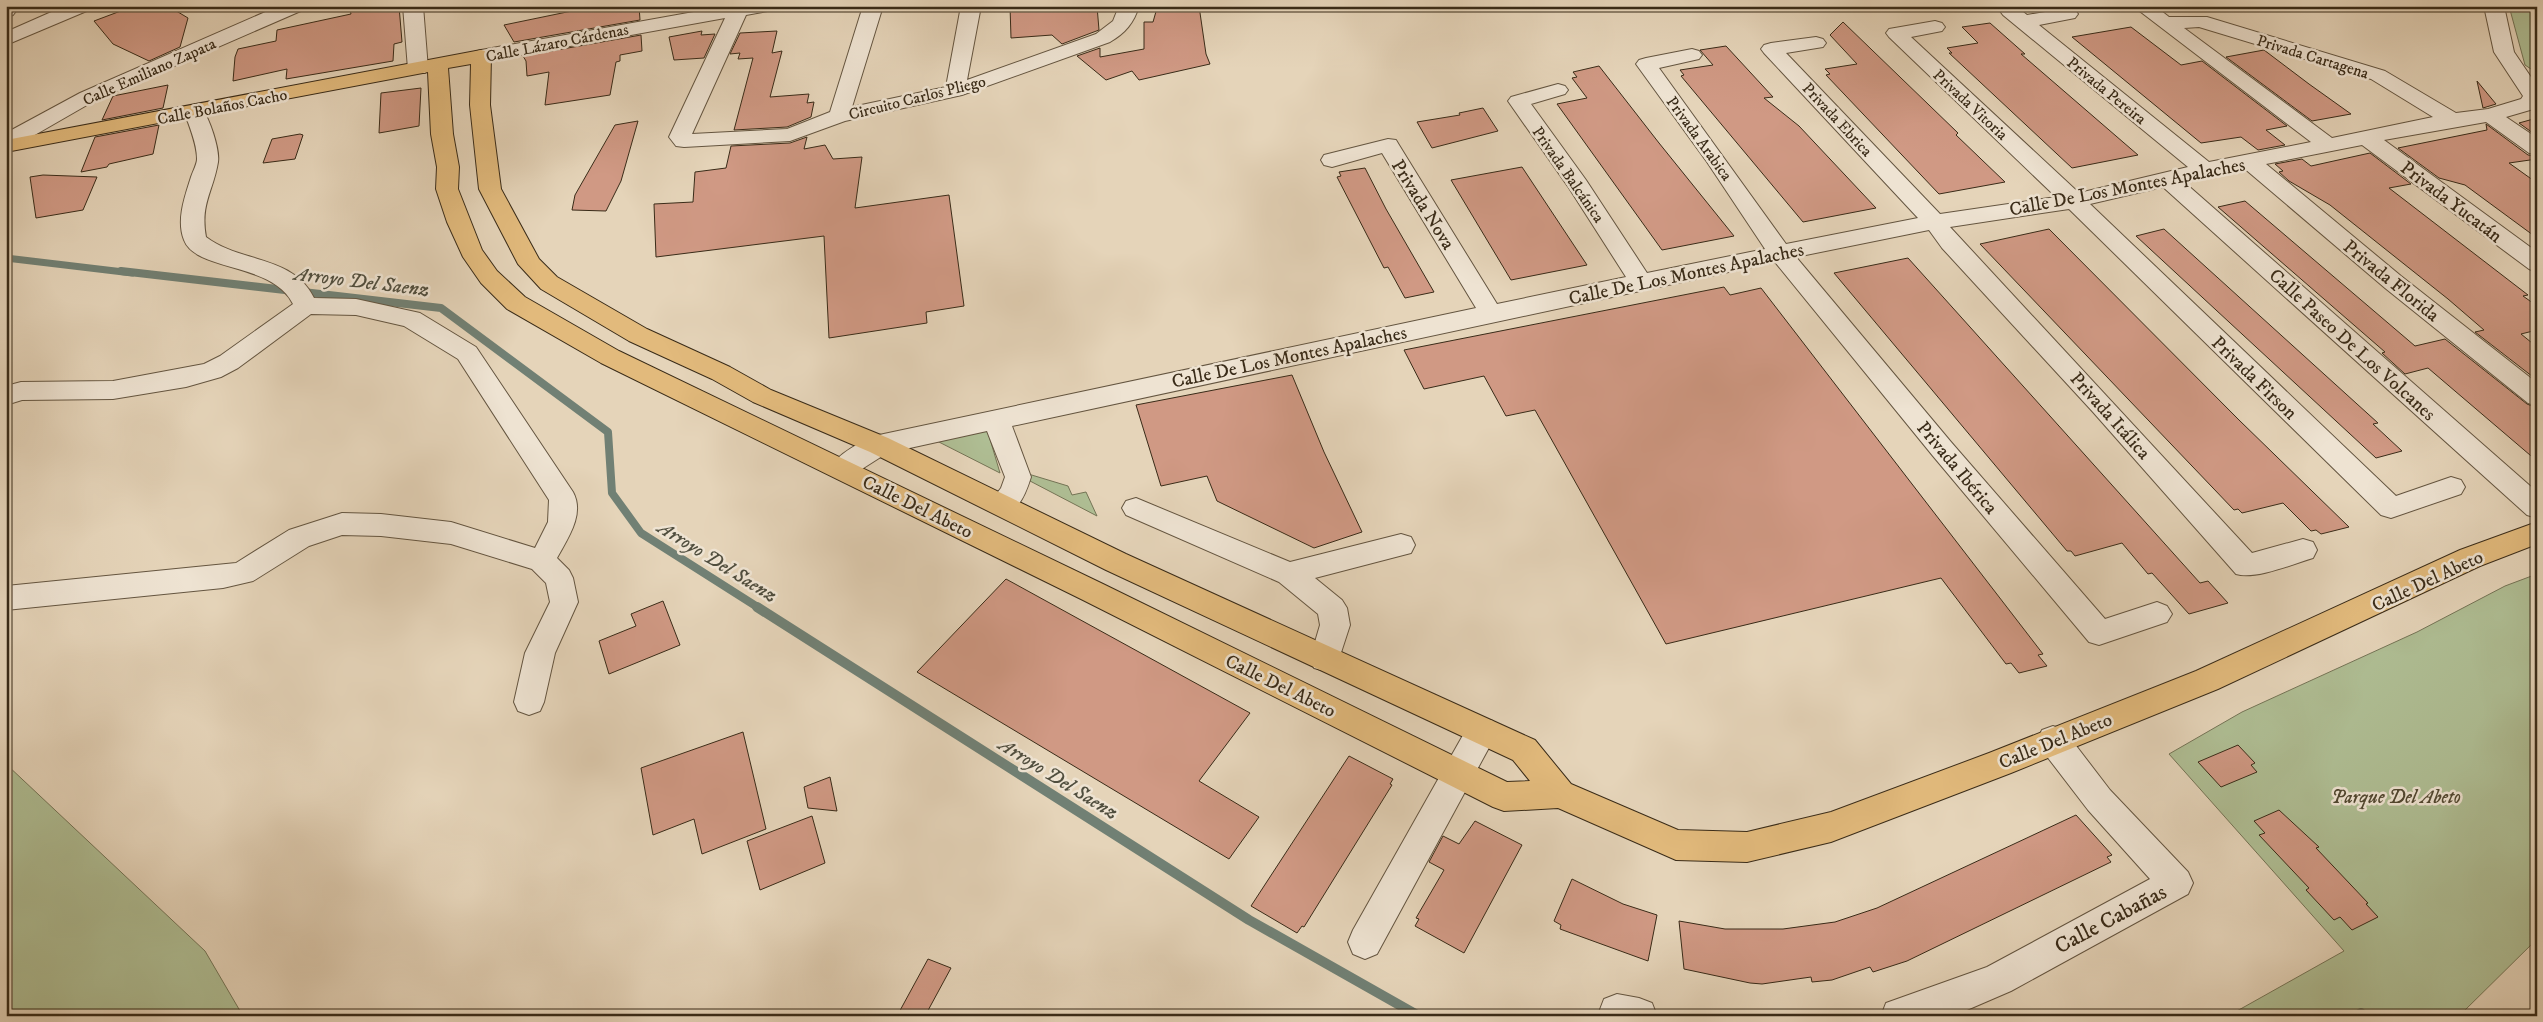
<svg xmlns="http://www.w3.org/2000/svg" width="2543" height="1022" font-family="'IM FELL DW Pica',serif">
  <rect width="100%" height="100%" fill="#e5d4b9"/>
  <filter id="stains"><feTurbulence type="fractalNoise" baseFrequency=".004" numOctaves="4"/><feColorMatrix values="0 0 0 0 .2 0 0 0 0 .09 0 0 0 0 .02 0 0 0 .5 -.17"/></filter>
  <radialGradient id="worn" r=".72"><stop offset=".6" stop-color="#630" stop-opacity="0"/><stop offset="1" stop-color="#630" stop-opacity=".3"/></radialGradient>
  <path fill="#afbe94" stroke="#747456" d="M2509 6H2537V73L2525 65Z
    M987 429 1000 473 933 439Z
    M1025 473 1068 486 1072 495 1086 492 1097 516 1030 481Z
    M2537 574V939L2459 1016H2228L2344 951 2169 754 2242 712 2417 632 2505 586Z
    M6 764 205 951 243 1016H6Z"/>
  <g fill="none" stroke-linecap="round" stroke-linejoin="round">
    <path stroke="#718074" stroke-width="7" d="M6 258 132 273"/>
    <path stroke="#718074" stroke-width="8" d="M121 271 441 308 608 432 612 493 641 533 759 608"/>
    <path stroke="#718074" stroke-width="10" d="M757 607 1249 920 1419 1016
      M2356 1016 2361 1013"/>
  </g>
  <path fill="#d09984" stroke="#392b18" d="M134 6H168L188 18 180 47 149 61 113 44 94 21Z
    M349 6H399L402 42 394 44 393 61 286 79 287 69 233 81 235 57 238 49 276 41 277 30 351 14Z
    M596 6H639L640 20 514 42 504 25Z
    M1010 6H1097L1099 30 1062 44 1052 35 1011 38Z
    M1162 6H1199L1206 54 1210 64 1139 80 1132 71 1106 80 1077 56 1100 48V57L1144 49V22H1153L1157 8Z
    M1843 22 1958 133 1956 135 2005 182 1939 194 1826 75 1830 74 1825 69 1857 64 1830 35Z
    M1990 23 2025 54H2021L2138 155 2072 168 1949 53H1952L1947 48 1978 43 1962 27Z
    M2131 27 2181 65 2202 61 2287 126 2266 130 2285 145 2258 150 2241 137 2201 143 2072 37Z
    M702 31 701 35 715 34 704 58 674 60 669 37Z
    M777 31 772 53 782 51 770 97 809 94 807 103 814 102 811 117 787 127 734 130 753 58 738 59 740 53 730 54 740 33Z
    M641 35 642 51 620 55V61L616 62 610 95 545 105 549 72 527 76 526 61 523 56Z
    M1726 46 1773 97 1764 98 1799 126 1876 208 1803 222 1681 76 1684 75 1680 70 1713 65 1700 50Z
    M2264 50 2309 84 2351 114 2312 121 2226 57Z
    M1599 66 1659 143 1734 236 1662 250 1557 104 1587 98 1572 78 1577 77 1573 72Z
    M2477 81 2496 104 2483 108Z
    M168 85 163 108 102 120 113 96Z
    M421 88 419 126 379 133 381 93Z
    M1483 108 1498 131 1432 148 1417 122 1460 115 1459 113Z
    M2537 118V136L2519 123Z
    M638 121 621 181 606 211 572 210 575 195 615 125Z
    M2486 124 2528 155 2537 156V159L2509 163 2537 183V238L2465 185 2439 178 2398 148 2487 130Z
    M159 125 153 154 109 164 107 167 81 172 95 137Z
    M300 134 303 135 295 159 263 163 272 139Z
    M807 137 804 149 825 145 833 159 862 157 855 208 949 195 964 306 926 312 927 323 829 338 824 236 656 257 654 204 693 202 695 172 726 168 731 146 790 143Z
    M2370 153 2411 184 2389 188 2528 295 2523 296 2537 306V330L2521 334 2537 347V380L2475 332 2484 330 2448 299 2330 205 2289 181 2279 172 2283 171 2275 164 2302 159 2311 166Z
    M1522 167 1587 265 1511 280 1451 180Z
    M1365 168 1386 209 1434 292 1405 298 1388 267 1384 268 1337 177 1341 176 1339 172Z
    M43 175 97 177 83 210 36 218 30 177Z
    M2245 201 2415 346 2445 339 2527 404 2537 408V461L2428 368 2405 374 2382 353 2385 352 2218 207Z
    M2049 229 2239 420 2349 527 2321 534 2316 530 2311 531 2283 503 2242 513 2238 509 2234 510 1980 244Z
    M2164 229 2378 423 2373 424 2402 451 2376 458 2136 236Z
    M1908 258 2200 583 2208 581 2228 603 2189 614 2152 573 2148 574 2122 543 2075 556 2071 551H2067L1834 273Z
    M1724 287 1730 295 1761 288 2043 654 2038 655 2047 666 2019 673 2011 663 2006 664 1941 578 1666 644 1535 410 1506 416 1484 376 1424 389 1404 350Z
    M1292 375 1324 452 1362 532 1314 548 1217 501 1207 476 1161 486 1136 405Z
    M1006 579 1250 713 1199 781 1259 817 1229 859 917 672Z
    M663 601 680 645 609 674 599 641 636 626 631 614Z
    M743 732 766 829 702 854 694 819 653 835 641 768Z
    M2238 745 2255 763 2251 765 2257 772 2221 787 2198 762Z
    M1349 756 1393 779 1390 784 1392 785 1304 927 1302 926 1297 933 1251 906Z
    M830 777 837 811 808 808 804 787Z
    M2279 810 2319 847 2316 848 2368 903 2366 904 2378 917 2352 930 2340 917 2334 920 2306 890 2309 888 2259 835 2265 833 2254 821Z
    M2076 815 2112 855 2107 857 2111 862 1907 961 1873 972 1870 967 1832 980 1812 982 1811 977 1762 984 1750 983 1684 969 1679 921 1725 929H1783L1835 922 1877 908Z
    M812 816 825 863 760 890 747 841Z
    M1475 821 1522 845 1464 953 1415 926 1419 919 1416 918 1444 870 1429 862 1443 836 1459 844Z
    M1572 879 1623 904 1657 915 1648 961 1560 929 1561 925 1554 921Z
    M928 959 951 968 925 1016H897Z"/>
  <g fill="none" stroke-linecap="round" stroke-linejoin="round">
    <defs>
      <path id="minor" d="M6 6H20L13 15 6 17Z
        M65 6H91L89 10 6 45V32Z
        M279 6H305L303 10 94 101 14 147 6 148V133L80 93Z
        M403 6H423L428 69 425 73H411L408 69Z
        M727 6H775L773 10 746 15 692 134 787 129 830 112 863 6H883L852 107 946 87 961 6H981L967 80 1096 34 1113 21 1119 6H1139C1134 23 1125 33 1110 42L962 95 845 121 790 141 684 147 676 146 669 137 725 18 481 62 474 60 471 56 474 52 481 50Z
        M2133 6H2155L2169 17H2207L2385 71 2456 113 2488 109 2521 99 2523 96 2494 52 2484 6H2504L2514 52 2537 86V108L2506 117 2537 138V154L2529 153 2486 122 2384 140 2537 252V272L2529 269 2362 145 2266 164 2401 276 2537 383V406L2528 403 2385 288 2245 169 2184 182 2537 492V518L2527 515 2163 187 2090 204 2396 496 2451 477 2461 480 2465 487 2461 494 2391 518 2381 515 2069 209 1950 227 2252 553 2303 539 2313 542 2317 550 2313 558C2293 564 2255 580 2236 574L2093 412 1942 248 1929 230 1796 257 1951 442 2105 619 2157 602 2167 606 2172 614 2167 622 2099 645 2089 642 1933 456 1775 262 1012 426 1031 477C1025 496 1016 520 992 512L988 505 1001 488 1005 477 987 431 887 453 851 476 842 479 833 476 829 469C837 454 863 440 879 435L1476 308 1382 153 1332 167 1324 165 1321 160 1324 155 1388 139 1396 140 1399 145 1497 304 1626 277 1569 188 1508 101 1511 97 1558 84 1565 86 1568 90 1565 94 1531 104 1586 180 1647 273 1765 249 1707 162 1636 64 1639 60 1646 58 1692 49 1699 51 1702 55 1699 59 1659 68 1786 244 1918 218 1764 53 1761 49 1764 45 1771 43 1816 37 1823 39 1826 43 1823 47 1786 53 1940 214 2056 197 1889 37 1886 33 1889 29 1935 21 1942 23 1945 27 1942 31 1911 37 2079 193 2188 167 2003 15 2000 11 2003 7H2017L2027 15 2068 8 2075 10 2078 14 2075 18 2039 25 2209 162 2311 142ZM2199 27 2371 79 2433 117 2332 138 2184 28Z
        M194 105 201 107C209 117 220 149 218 162 213 192 200 204 206 237 240 263 293 255 314 298L356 299 420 313 476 347 573 492C585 514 568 538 557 558L569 570 573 578 578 602 555 653 544 702 540 711 529 715 518 711 514 702 525 653 550 602 546 583 532 569 451 544 381 536 342 535 309 546 253 581 223 588 6 610V586L236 563 289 530 342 513 381 514 451 522 535 548 548 522 549 500 458 359 404 326 356 315 311 314 238 368 221 377 186 387 113 399 22 400 6 405V386L21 382 113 381 204 364 220 356 293 304C273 262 196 272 184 240 176 220 185 196 191 177 193 171 197 164 197 159 197 143 189 126 184 111L187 107Z
        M1136 498 1290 562 1401 534 1411 537 1415 545 1411 553 1315 578 1342 600 1347 608 1350 625 1336 668 1325 671 1314 668 1310 659 1320 625 1318 614 1279 582 1126 515 1122 508 1126 501Z
        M1482 718 1493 721 1498 731 1377 954 1365 959 1353 954 1348 942 1353 930 1471 721Z
        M2053 726 2064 730 2110 790 2188 872 2193 883 2188 894 2011 991 1953 1016H1881L1886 1003 1987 967 2150 879 2088 810 2042 750 2037 740 2042 730Z
        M1617 994 1639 998 1652 1003 1657 1016H1601L1599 1012 1604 999Z"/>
      <path id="major" d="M481 50 488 52 491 56 490 105 501 189 539 259 557 277 647 329 730 367 771 390 888 438 1126 554 1535 740 1571 784 1678 830 1747 832 1831 812 1989 753 2196 671 2460 550 2537 522V544L2480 566 2218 689 2011 773 1831 842 1747 862 1676 860 1558 808 1504 811 1493 807 1083 600 601 363 507 309 481 283 463 257 447 222 436 189 437 167 431 134 428 72 6 152V140ZM471 64 470 105 479 189 518 264 541 289 629 341 712 379 753 402 870 452 1106 570 1513 760 1530 781 1507 782 1103 584 619 351 525 297 497 271 482 250 458 189 459 167 453 134 448 68Z"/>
    </defs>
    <use href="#minor" stroke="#645540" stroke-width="2"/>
    <use href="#major" stroke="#392b18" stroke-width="2"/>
    <use href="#minor" fill="#eee3d2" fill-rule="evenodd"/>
    <use href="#major" fill="#e2ba7c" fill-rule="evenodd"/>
  </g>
  <g text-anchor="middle" stroke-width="5" stroke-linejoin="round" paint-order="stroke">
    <g font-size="16" fill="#392b18" stroke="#eee3d2">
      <text transform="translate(557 42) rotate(-11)" y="6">Calle Lázaro Cárdenas</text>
      <text transform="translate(2313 56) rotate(17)" y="6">Privada Cartagena</text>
      <text transform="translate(149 71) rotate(-24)" y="6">Calle Emiliano Zapata</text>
      <text transform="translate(2107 90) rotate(39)" y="6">Privada Pereira</text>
      <text transform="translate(917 97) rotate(-14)" y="6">Circuito Carlos Pliego</text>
      <text transform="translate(1971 104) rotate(43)" y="6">Privada Vitoria</text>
      <text transform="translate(222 106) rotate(-11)" y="6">Calle Bolaños Cacho</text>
      <text transform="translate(1838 119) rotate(47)" y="6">Privada Ebrica</text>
      <text transform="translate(1700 138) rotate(54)" y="6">Privada Arabica</text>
      <text transform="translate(1569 174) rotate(55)" y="6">Privada Balcánica</text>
    </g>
    <g font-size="19" fill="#392b18" stroke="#eee3d2">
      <text transform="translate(2127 186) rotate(-11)" y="7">Calle De Los Montes Apalaches</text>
      <text transform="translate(2452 201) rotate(37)" y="7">Privada Yucatán</text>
      <text transform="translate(1424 204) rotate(58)" y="7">Privada Nova</text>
      <text transform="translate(1686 273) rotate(-12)" y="7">Calle De Los Montes Apalaches</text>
      <text transform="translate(2392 280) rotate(39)" y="7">Privada Florida</text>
      <text transform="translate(2353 344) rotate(42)" y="7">Calle Paseo De Los Volcanes</text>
      <text transform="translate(1289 356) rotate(-12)" y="7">Calle De Los Montes Apalaches</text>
      <text transform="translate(2255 377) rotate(44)" y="7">Privada Firson</text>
      <text transform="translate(2111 415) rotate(48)" y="7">Privada Itálica</text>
      <text transform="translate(1958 467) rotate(50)" y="7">Privada Ibérica</text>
      <text transform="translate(918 506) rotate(26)" y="7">Calle Del Abeto</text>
      <text transform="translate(2427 580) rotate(-25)" y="7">Calle Del Abeto</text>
      <text transform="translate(1281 685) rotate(26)" y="7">Calle Del Abeto</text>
      <text transform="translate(2055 740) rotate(-22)" y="7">Calle Del Abeto</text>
    </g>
    <g font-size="19" font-style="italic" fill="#514831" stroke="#eee3d2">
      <text x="2396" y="803">Parque Del Abeto</text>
    </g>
    <g font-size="20" font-style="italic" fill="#504e3e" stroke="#eee3d2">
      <text transform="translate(362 281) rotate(7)" y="7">Arroyo Del Saenz</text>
      <text transform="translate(718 561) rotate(32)" y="7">Arroyo Del Saenz</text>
      <text transform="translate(1059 778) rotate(32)" y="7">Arroyo Del Saenz</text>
    </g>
    <g font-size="22" fill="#392b18" stroke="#eee3d2">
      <text transform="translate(2110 918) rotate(-28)" y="8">Calle Cabañas</text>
    </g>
  </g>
  <rect width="2543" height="1022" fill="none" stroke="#e5d4b9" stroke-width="25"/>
  <rect x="8" y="8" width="2528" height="1007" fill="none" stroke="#392b18" stroke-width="2.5"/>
  <rect x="12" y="12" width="2518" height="997" fill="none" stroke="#392b18"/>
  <rect width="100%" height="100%" filter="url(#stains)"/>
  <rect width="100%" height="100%" fill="url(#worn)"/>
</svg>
